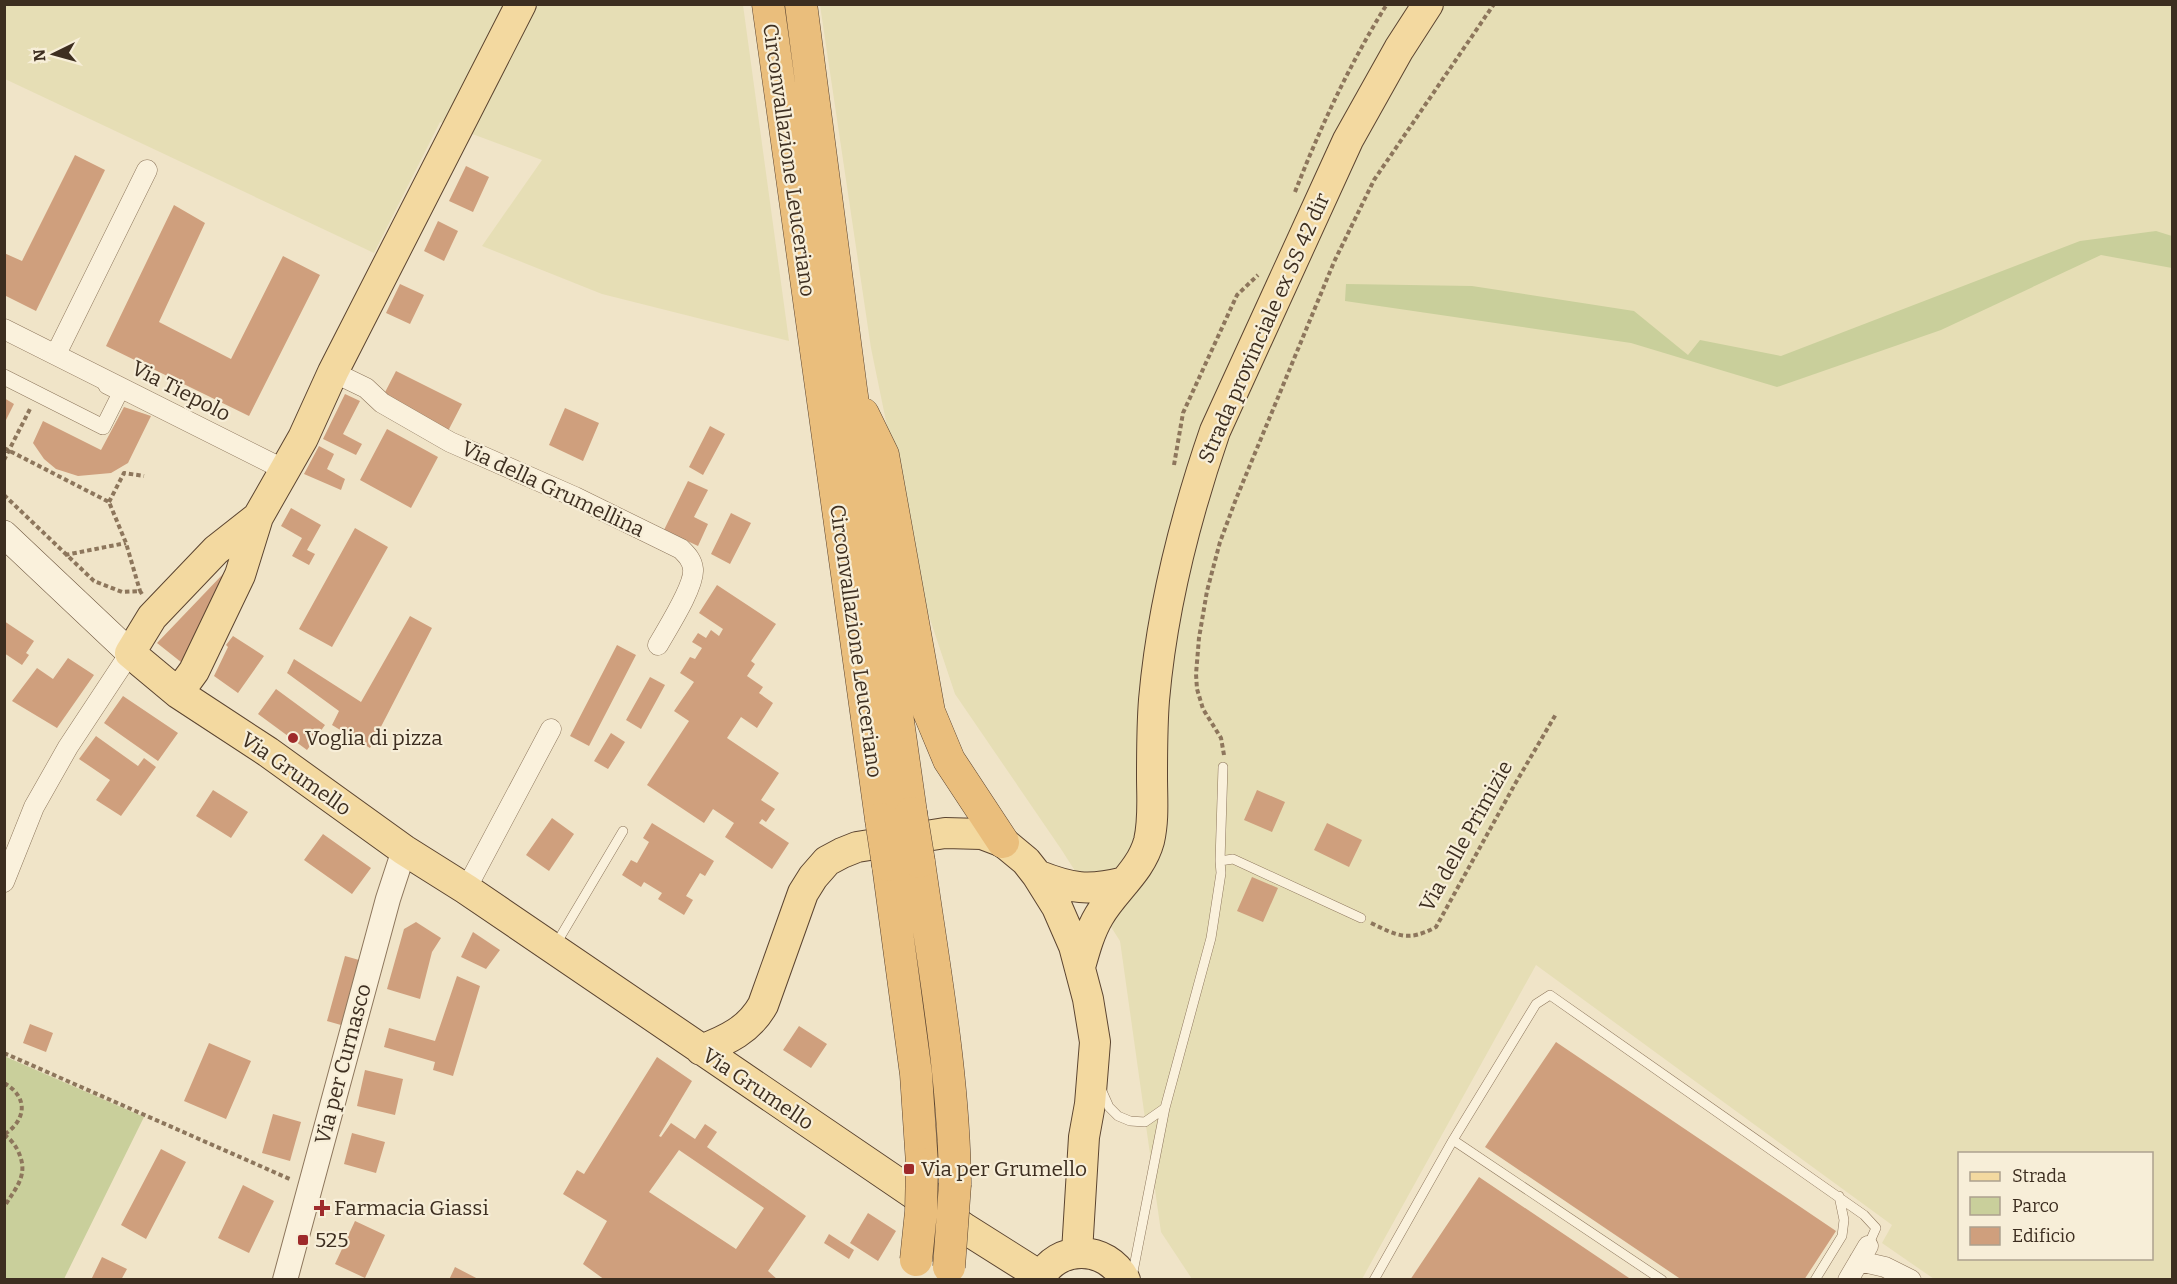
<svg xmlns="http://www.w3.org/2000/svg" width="2177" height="1284" font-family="Bitter,serif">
  <rect width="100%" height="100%" fill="#f0e4c8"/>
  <path fill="#e6deb5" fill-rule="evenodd" d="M5 5H743L789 341 602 294 482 246 542 160 440 122 374 253 5 79Z
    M820 5H2172V1279H1934L1882 1243 1892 1225 1536 965 1362 1279H1192L1161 1232 1120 941 1061 849 955 694 921 592 871 348ZM1960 1154H2152V1258H1960Z"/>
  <path fill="#c9cf9b" d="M2156 231 2172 236V268L2101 255 1941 330 1777 387 1631 343 1345 301 1346 284 1472 286 1634 311 1688 355 1700 340 1781 356 2080 241Z
    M4 1056 144 1117 64 1279H5Z"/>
  <path fill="#cf9f7d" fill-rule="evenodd" d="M75 155 105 170 36 311 4 295V253L22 261Z
    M466 166 489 177 473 212 449 201Z
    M174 205 205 223 159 322 231 359 283 256 320 275 249 416 106 346Z
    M438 221 458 231 444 261 424 251Z
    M400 284 424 295 410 324 386 313Z
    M396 371 462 404 448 431 382 398Z
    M345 394 360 401 343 434 362 444 356 455 323 439Z
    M4 398 14 404 4 424Z
    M124 407 151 416 128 463 111 473 78 476 56 469 44 459 33 443 43 421 101 450Z
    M565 408 599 423 583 461 549 445Z
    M710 426 725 434 703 475 689 467Z
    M387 429 438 457 411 508 360 480Z
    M319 446 334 454 327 469 345 479 341 490 304 474Z
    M688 481 708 490 694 517 708 524 698 546 664 530Z
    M291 508 321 525 307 550 315 554 309 565 292 556 302 538 281 526Z
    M731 513 751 523 730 564 711 554Z
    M355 528 388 547 332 647 299 629Z
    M224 573 232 579 186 666 157 643Z
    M717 585 776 624 751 661 755 664 747 676 763 687 759 693 773 703 757 728 741 717 727 738 779 773 761 800 775 809 766 822 762 819 759 823 789 843 772 869 725 837 734 823 713 809 704 823 647 785 689 721 674 711 694 682 680 673 690 657 695 659 702 648 692 642 698 633 706 638 711 630 719 636 723 629 699 613Z
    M410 616 432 628 370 748 332 725 339 711 287 673 294 659 361 702Z
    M4 621 34 641 26 653 29 655 22 665 4 653Z
    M233 636 264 656 238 693 214 676 228 647 226 645Z
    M617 645 636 655 589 746 570 736Z
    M68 658 94 675 57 728 12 701 37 668 53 679Z
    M650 677 665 685 641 729 626 720Z
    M276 689 325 725 307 750 258 714Z
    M123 696 178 733 158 761 104 723Z
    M611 733 625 742 608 769 594 761Z
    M96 736 138 766 144 758 156 767 121 816 96 800 110 780 79 759Z
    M213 790 248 812 231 838 196 816Z
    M1257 790 1285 802 1272 832 1244 820Z
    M552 818 574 834 549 871 526 855Z
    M652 823 714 861 705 876 700 873 686 896 693 900 684 915 658 899 662 893 644 882 641 887 622 875 631 860 637 863 649 842 643 838Z
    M1327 823 1362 840 1349 867 1314 850Z
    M323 834 371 868 352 894 304 860Z
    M1252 877 1278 888 1263 922 1237 911Z
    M416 922 441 938 432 952 420 999 387 989 404 929Z
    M473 932 500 950 486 969 461 957Z
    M345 956 359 960 341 1025 327 1021Z
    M457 976 480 986 453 1076 433 1070 435 1062 384 1047 389 1028 435 1041Z
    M30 1024 53 1033 46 1052 23 1043Z
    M799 1026 827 1044 811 1068 783 1050Z
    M1556 1042 1836 1231 1804 1280H1682L1485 1147Z
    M209 1043 251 1061 226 1119 184 1101Z
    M657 1057 692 1081 659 1136 661 1137 671 1123 695 1139 705 1124 717 1132 707 1147 806 1216 768 1271 778 1280H605L583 1264 607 1221 563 1194 577 1170 584 1174ZM679 1150 764 1208 736 1249 649 1192Z
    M365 1070 403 1079 395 1115 357 1106Z
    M273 1114 301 1122 290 1161 262 1153Z
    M352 1133 385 1142 376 1173 344 1164Z
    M161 1149 186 1162 146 1239 121 1225Z
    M1479 1177 1632 1280H1410Z
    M243 1185 274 1201 249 1253 218 1238Z
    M868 1213 896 1231 878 1261 850 1243Z
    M355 1221 385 1235 365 1278 335 1264Z
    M829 1234 854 1250 849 1259 824 1243Z
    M102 1257 127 1269 121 1280H91Z
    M455 1267 480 1280H449Z"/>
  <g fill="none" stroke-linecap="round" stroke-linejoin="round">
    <defs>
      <path id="service" d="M1220 861 1223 767
        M556 944 623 831
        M1101 1089 1109 1107 1118 1116 1130 1121 1145 1122 1165 1108
        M1453 1140 1662 1280
        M1132 1277 1165 1108 1211 938 1221 873 1220 861 1233 859 1361 918
        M1374 1280 1453 1140 1536 1004 1550 995 1864 1215 1876 1228 1868 1246
        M1815 1280 1842 1236 1844 1220 1839 1196"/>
      <path id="pedestrian" d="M4 377 103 427 120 393 106 386"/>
      <path id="minor" d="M4 329 285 470
        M56 354 147 170
        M333 372 366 388 382 403 450 442 575 497 681 549C687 555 692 560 693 569 695 586 667 629 658 645
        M4 882 34 807 68 747 130 653
        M466 889 551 729
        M1859 1261 1885 1267 1911 1280
        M1848 1280 1868 1246"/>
      <path id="tertiary" d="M285 1280 388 899 404 850"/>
      <path id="secondary" d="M4 534 130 653"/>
      <path id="primary" d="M258 517 216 550 152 617 130 653 178 693 268 752 404 850 466 889 964 1228 1040 1276
        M178 693 194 671 240 575 258 517 303 438 333 372 521 4
        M1037 875C1072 889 1088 891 1125 882
        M1080 967C1085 949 1090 931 1099 916 1114 890 1141 871 1149 841 1154 820 1152 798 1152 777 1152 752 1152 726 1154 700 1162 608 1185 518 1215 431L1348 140 1399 49 1428 4
        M701 1050C727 1040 749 1030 763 1005L803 893 813 877 827 861 842 853 857 847 945 833 982 834 1003 842 1026 861 1037 875 1057 907 1074 946 1088 999 1095 1042 1090 1104 1084 1137 1077 1252
        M1039 1280C1057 1243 1107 1245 1125 1280"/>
      <path id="trunk" d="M768 4 881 819
        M801 4 851 389 911 813
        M863 414 883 455 929 712 949 760 1003 842
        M919 862C934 969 954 1076 955 1184
        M888 865 916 1074 922 1164"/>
    </defs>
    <use href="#service" stroke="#8d765c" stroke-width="10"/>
    <use href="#pedestrian" stroke="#8d765c" stroke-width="16"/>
    <use href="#minor" stroke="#8d765c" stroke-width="21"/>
    <use href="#tertiary" stroke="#8d765c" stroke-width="26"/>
    <use href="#secondary" stroke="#6f573f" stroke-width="28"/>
    <use href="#primary" stroke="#5b4430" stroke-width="32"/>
    <use href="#trunk" stroke="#5b4430" stroke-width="33"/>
    <path stroke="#8d765c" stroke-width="4" stroke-dasharray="4.5 3" stroke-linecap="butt" d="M1295 192C1320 128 1350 63 1387 4
      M4 448 109 502 126 543 140 591
      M4 460 31 407
      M1174 465 1183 413 1237 295 1258 275
      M4 495 94 581 122 592 140 591 142 594
      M109 502 124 473 144 476
      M65 555 126 543
      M1224 755 1221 738 1203 709 1197 689 1196 674 1199 638 1207 591 1220 542 1236 499 1334 262 1374 180 1494 4
      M1371 923C1398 936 1408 942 1436 927L1515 784 1556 714
      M4 1053 292 1180
      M4 1083C29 1097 26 1120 5 1134
      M4 1135C10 1138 14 1144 17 1149 30 1174 17 1186 4 1207"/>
    <use href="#service" stroke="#faf1dc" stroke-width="9"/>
    <use href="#pedestrian" stroke="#faf1dc" stroke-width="15"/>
    <use href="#minor" stroke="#faf1dc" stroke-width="20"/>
    <use href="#tertiary" stroke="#faf1dc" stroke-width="24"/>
    <use href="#secondary" stroke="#faf1dc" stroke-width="27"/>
    <use href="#primary" stroke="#f3d9a0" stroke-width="30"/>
    <use href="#trunk" stroke="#eabe7c" stroke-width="32"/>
    <defs>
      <path id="trunk-bridge" d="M911 813 919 862
        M881 819 888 865
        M916 1260 921 1212 922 1164
        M949 1267 955 1184"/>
    </defs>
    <use href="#trunk-bridge" stroke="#5b4430" stroke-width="33" stroke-linecap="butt"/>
    <use href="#trunk-bridge" stroke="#eabe7c" stroke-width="32"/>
  </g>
  <g fill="#9e2a2b" stroke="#f7eed8" stroke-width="2">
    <circle cx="293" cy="738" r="6"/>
    <rect x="903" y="1163" width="12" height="12" rx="3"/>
    <path d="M319 1199h6v6h6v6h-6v6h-6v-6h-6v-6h6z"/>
    <rect x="297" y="1234" width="12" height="12" rx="3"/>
  </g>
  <g text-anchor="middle" stroke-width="4.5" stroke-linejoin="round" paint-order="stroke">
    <g font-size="21" fill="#3d2e20" stroke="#f7eed8">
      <text transform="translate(789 160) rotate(82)" y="7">Circonvallazione Leuceriano</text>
      <text transform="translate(1264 328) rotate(-66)" y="7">Strada provinciale ex SS 42 dir</text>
      <text transform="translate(181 391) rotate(27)" y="7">Via Tiepolo</text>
      <text transform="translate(553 489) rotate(25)" y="7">Via della Grumellina</text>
      <text transform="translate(856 641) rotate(82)" y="7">Circonvallazione Leuceriano</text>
      <text transform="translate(296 774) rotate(35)" y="7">Via Grumello</text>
      <text transform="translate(1466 836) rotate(-61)" y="7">Via delle Primizie</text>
      <text transform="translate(343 1064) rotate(-75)" y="7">Via per Curnasco</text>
      <text transform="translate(758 1089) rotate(34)" y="7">Via Grumello</text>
    </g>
    <g font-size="21" fill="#3d2e20" stroke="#f7eed8" text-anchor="start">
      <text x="305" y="745">Voglia di pizza</text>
      <text x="921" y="1176">Via per Grumello</text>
      <text x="334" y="1215">Farmacia Giassi</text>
      <text x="315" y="1247">525</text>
    </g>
  </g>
  <rect width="2177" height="1284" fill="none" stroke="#3d2e20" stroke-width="12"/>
  <rect x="1958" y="1152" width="195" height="108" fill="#f7eed8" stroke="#ada18e" stroke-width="1.5"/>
  <rect x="1970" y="1172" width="30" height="9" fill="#f3d9a0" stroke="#ada18e" stroke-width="1.5"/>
  <text x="2012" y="1182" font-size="18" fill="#3d2e20">Strada</text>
  <rect x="1970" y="1197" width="30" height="18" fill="#c9cf9b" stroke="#ada18e" stroke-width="1.5"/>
  <text x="2012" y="1212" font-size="18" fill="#3d2e20">Parco</text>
  <rect x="1970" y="1227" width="30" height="18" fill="#cf9f7d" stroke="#ada18e" stroke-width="1.5"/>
  <text x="2012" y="1242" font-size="18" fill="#3d2e20">Edificio</text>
  <g transform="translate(54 54) rotate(265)" stroke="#f7eed8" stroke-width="4.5" paint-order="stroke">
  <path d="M0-4.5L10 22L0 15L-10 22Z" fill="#3d2e20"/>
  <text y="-9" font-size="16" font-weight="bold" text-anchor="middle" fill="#3d2e20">N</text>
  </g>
</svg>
